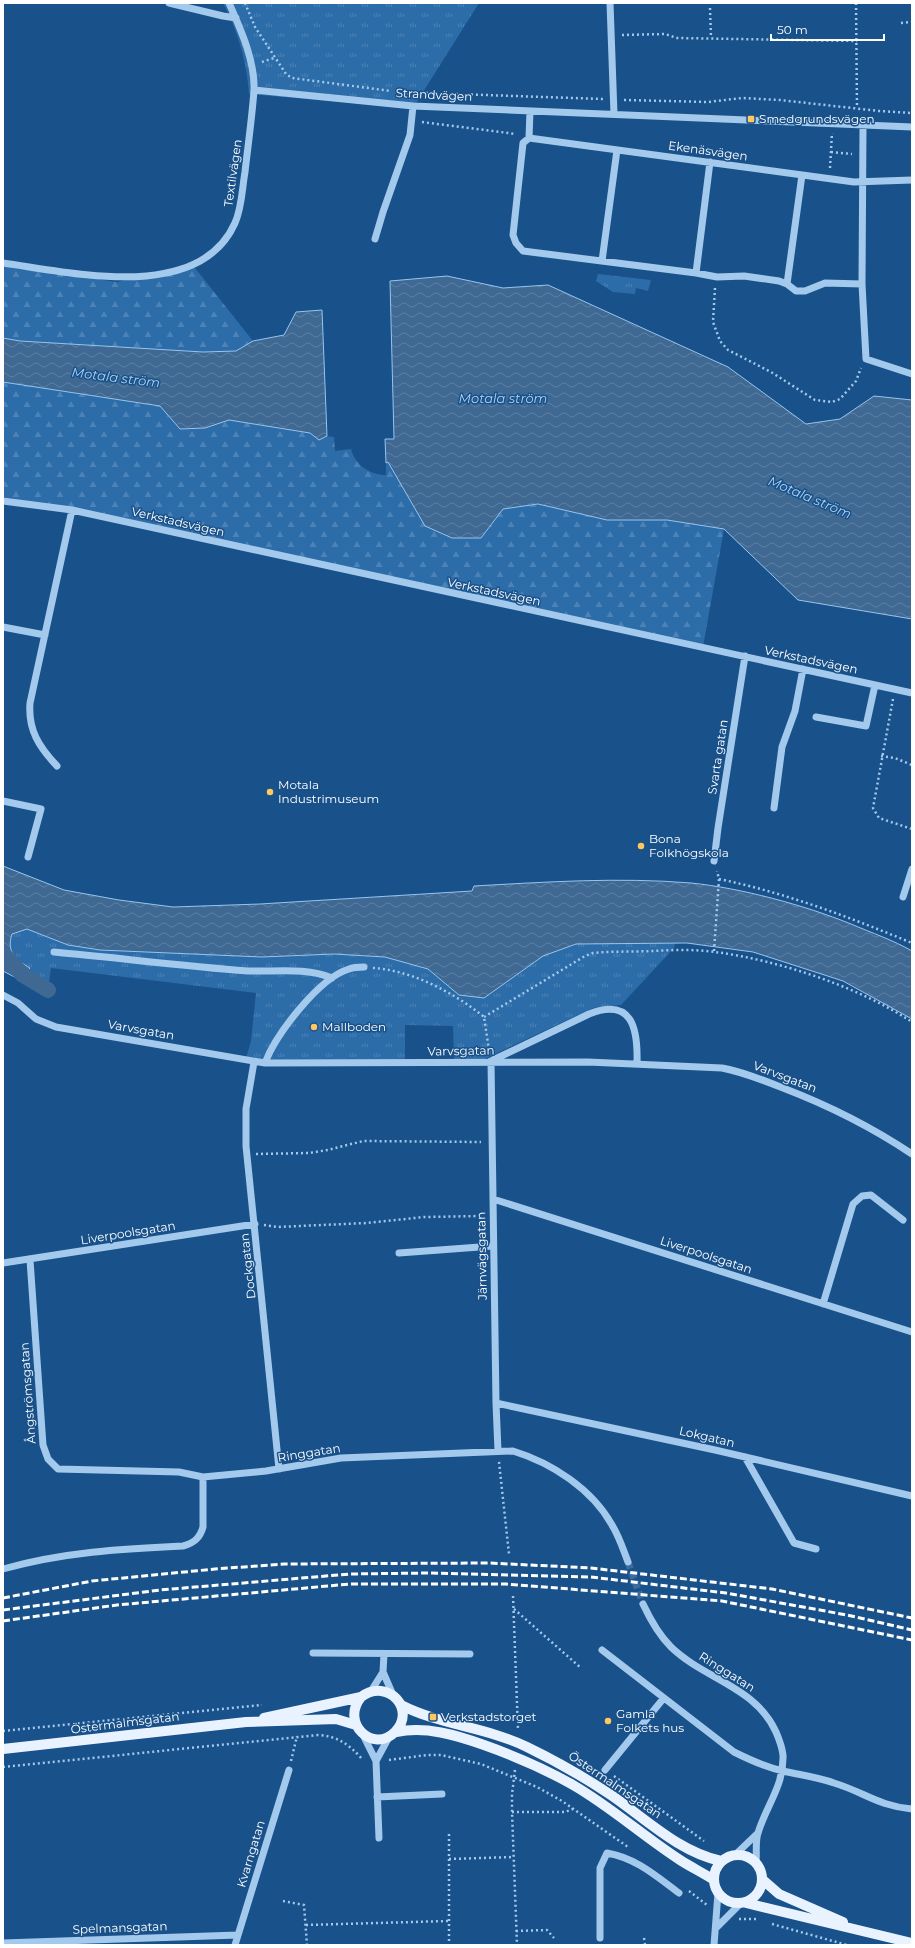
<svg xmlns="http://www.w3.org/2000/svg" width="915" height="1948" font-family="Montserrat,sans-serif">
  <defs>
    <pattern id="grass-tufts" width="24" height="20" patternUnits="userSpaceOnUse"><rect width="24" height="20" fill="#2c6ca8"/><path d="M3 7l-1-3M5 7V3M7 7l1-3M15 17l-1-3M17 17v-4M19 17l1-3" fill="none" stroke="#4c82b5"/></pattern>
    <pattern id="forest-firs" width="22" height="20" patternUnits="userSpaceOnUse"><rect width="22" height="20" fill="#2c6ca8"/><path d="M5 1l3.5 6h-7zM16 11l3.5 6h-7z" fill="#4c82b5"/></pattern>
    <pattern id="water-waves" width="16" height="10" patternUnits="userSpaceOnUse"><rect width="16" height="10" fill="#3f6992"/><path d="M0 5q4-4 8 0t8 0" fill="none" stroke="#5c80a2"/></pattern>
  </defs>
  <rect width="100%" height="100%" fill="#19518a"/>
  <path fill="url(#grass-tufts)" d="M223 3H479L413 108 249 94C247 63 238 31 223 3Z
    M598 274 651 280 648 291 636 288 635 294 613 292 596 281Z
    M3 895 144 926 680 906 674 948 621 1005 593 1008 482 1060 454 1061 453 1026 405 1025V1063L245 1062 251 1041 256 993 51 968 48 990 23 975 3 954Z"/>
  <path fill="url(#forest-firs)" d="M191 263 253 341 236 351 203 352 20 341 3 338V265L117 282Z
    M3 382 160 406 180 429 205 428 229 420 311 433 319 440 327 436 334 437 335 451 351 449C355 465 370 475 386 475V463L388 462 395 472 481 538 503 509 538 504 607 520H667L724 529 703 647 72 510 3 497Z"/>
  <path fill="url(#water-waves)" stroke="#95c5f0" d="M447 276 503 288 548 285 728 367 806 424 840 419 874 396 912 400V619L798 600 724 529 667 520H607L538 504 503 509 481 538H452L425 526 388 462 386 463 385 439H394L390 281Z
    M322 310 327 436 319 440 310 433 229 420 205 428 180 429 160 406 3 382V338L20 341 203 352 236 351 253 341 284 335 296 312Z
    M3 866 64 890 119 900 173 907 260 904 472 891 474 886C546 882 619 877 691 883 741 888 804 905 851 924 872 933 893 940 912 951V1019L843 981 753 952 687 943 576 944 543 956 484 998 459 995 428 969 385 957 334 954 262 957 100 950 68 945 27 929 12 934C6 952 16 960 30 968L23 975 24 982 3 971Z"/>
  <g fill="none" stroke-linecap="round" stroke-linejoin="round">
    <path stroke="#3f6992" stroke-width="16" d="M3 954 23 975 48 990"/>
    <path stroke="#3c6b9c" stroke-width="7" stroke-dasharray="7 3.5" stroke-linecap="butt" d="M628 1562 643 1604"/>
    <path stroke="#a3c9ed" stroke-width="2.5" stroke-dasharray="2 3" stroke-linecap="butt" d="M245 3 255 27 286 74 292 78 391 91
      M856 3 857 108
      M710 8 711 38
      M901 23 912 22
      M622 35 665 34 677 38 857 41
      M262 62 274 58
      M396 92 603 99
      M624 100 708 102 742 98 780 100 879 111 912 113
      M422 122 516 134
      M831 152 852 154
      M830 168 832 133
      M715 288 713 322 720 341 728 350 771 372 815 400 832 402 840 399 856 381 861 368
      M893 699 873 808 879 818 912 829
      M881 756 895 758 912 765
      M719 879C786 893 849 917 912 943
      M714 951 719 879 717 871
      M373 968C411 970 455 993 484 1017L489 1050
      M484 1017 585 956 593 953C613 951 632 952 651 951 672 950 694 949 715 952 778 960 859 987 912 1022
      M256 1154 309 1153 328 1150 363 1141 481 1142
      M264 1225 277 1227 367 1223 424 1217 482 1216
      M499 1462 509 1554
      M513 1596 518 1730
      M514 1609 581 1668
      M3 1731 262 1705
      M389 1760 427 1755H441L481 1764 537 1787 562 1801 628 1847
      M291 1761 297 1736
      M3 1767 318 1735C337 1736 349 1744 362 1759
      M515 1770 512 1794V1812L517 1945
      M614 1776 704 1841
      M512 1812H565L573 1809
      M449 1834V1945
      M449 1859 514 1857
      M689 1891 707 1905
      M283 1901 304 1905 307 1945
      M739 1919H756
      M772 1924 847 1945
      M306 1925 448 1921
      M516 1931 547 1930 554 1938
      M644 1938 645 1945"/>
    <path stroke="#a3c9ed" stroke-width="7" d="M169 3 223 16 236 18
      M610 3 614 114
      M254 90 413 106 912 127
      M530 111 529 138 854 182 912 180
      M863 126 862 284 866 359 912 374
      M529 138 523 143 513 235 516 243 523 251 696 273 717 277 744 276 779 281 787 284 796 291H805L825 283 862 284
      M375 239 383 212 410 135 413 106
      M602 261 617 150
      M3 263C70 272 199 304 235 223 242 207 242 189 245 172 248 145 252 118 254 90 255 61 241 30 229 3
      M696 273 710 162
      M787 284 802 175
      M3 501 72 510 912 693
      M3 627 45 635
      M816 717 866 726 875 685
      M57 766C39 747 28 730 30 703L72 510
      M3 801 41 809 28 857
      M774 808 782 747 795 711 803 669
      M714 861 718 828 745 656
      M903 897 912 869
      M54 952C119 958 183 966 248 971 275 972 306 967 332 978
      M3 995 18 1003 36 1019 56 1027 265 1063 588 1062 722 1068C743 1072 763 1080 783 1088 830 1106 870 1126 912 1154
      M493 1060 589 1014C632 997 638 1028 637 1063
      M491 1061 496 1403 498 1451
      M254 1062 246 1109V1146L279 1469
      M265 1063C276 1034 319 978 349 969 354 967 359 967 364 967
      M493 1199 912 1332
      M399 1253 493 1246
      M30 1260 43 1445 48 1459 58 1469 179 1472 203 1477 266 1471 341 1458 513 1451C552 1463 592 1489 612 1525 619 1536 623 1549 628 1562
      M3 1263 255 1224
      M823 1304 853 1204 862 1196 871 1195 903 1220
      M496 1403 715 1450 912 1496
      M745 1457 794 1543 816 1549
      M3 1569C64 1552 120 1549 183 1546 194 1543 200 1538 203 1527V1477
      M643 1604C650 1619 659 1635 671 1647 704 1679 756 1687 776 1732 779 1739 782 1747 783 1755 784 1786 767 1804 758 1833 755 1842 757 1853 756 1863
      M602 1650 734 1752C750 1760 765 1767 783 1771 800 1775 817 1777 834 1783 864 1792 878 1806 912 1809
      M313 1653 470 1654
      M384 1654 383 1672 393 1695
      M371 1691 383 1672
      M363 1735 376 1761 379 1838
      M376 1761 389 1737
      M605 1770 663 1699
      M377 1797 442 1794
      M735 1855 758 1833
      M717 1927 740 1904
      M600 1938V1868L607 1853C636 1858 656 1876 679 1893
      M3 1943 238 1935
      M235 1945 289 1770
      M714 1945 718 1893"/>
    <path stroke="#e9f3ff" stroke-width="10" d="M401 1705C440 1725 486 1727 527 1747 556 1761 584 1777 611 1795 646 1819 679 1852 721 1861
      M264 1718 361 1697C388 1677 417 1710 395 1732 373 1754 340 1723 361 1697
      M396 1732C426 1726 456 1735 484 1745 515 1756 545 1769 573 1785 611 1807 643 1836 680 1860 691 1867 703 1873 714 1880
      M3 1749 246 1722 336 1719 356 1725
      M714 1879a24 24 0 1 1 48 0a24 24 0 1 1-48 0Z
      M763 1880 779 1894 843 1922
      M746 1903 912 1943"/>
    <path stroke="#fff" stroke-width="3" stroke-dasharray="7 3" stroke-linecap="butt" d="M3 1598 92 1581 215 1569 284 1564 489 1563 591 1568 772 1589 912 1618
      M3 1610 160 1590 350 1574 431 1573 591 1577 726 1593 847 1615 912 1630
      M3 1621 117 1605 350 1584H506L722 1601 912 1640"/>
  </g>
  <g fill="#ffc75f" stroke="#19518a" stroke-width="1.5">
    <rect x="747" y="115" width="8" height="8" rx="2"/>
    <circle cx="270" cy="792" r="4"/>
    <circle cx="641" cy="846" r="4"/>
    <circle cx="314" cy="1027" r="4"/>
    <rect x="429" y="1713" width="8" height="8" rx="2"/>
    <circle cx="608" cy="1721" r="4"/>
  </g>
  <g text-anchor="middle" stroke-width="3" stroke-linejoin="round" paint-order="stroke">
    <g font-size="12" fill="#fff" stroke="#19518a">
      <text transform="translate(434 95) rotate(3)" y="4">Strandvägen</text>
      <text transform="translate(708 151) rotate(8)" y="4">Ekenäsvägen</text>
      <text transform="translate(233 173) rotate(-82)" y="4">Textilvägen</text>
      <text transform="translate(178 522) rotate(13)" y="4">Verkstadsvägen</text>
      <text transform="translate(494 592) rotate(12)" y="4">Verkstadsvägen</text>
      <text transform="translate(811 660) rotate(12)" y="4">Verkstadsvägen</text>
      <text transform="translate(718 757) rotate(-81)" y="4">Svarta gatan</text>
      <text transform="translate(141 1030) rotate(10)" y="4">Varvsgatan</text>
      <text transform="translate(461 1051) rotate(-1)" y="4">Varvsgatan</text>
      <text transform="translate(785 1077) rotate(21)" y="4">Varvsgatan</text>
      <text transform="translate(128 1233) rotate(-9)" y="4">Liverpoolsgatan</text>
      <text transform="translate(706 1255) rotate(18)" y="4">Liverpoolsgatan</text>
      <text transform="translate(482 1256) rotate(-91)" y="4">Järnvägsgatan</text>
      <text transform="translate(248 1266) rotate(-96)" y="4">Dockgatan</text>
      <text transform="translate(28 1393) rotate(-94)" y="4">Ångströmsgatan</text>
      <text transform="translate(707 1437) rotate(13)" y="4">Lokgatan</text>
      <text transform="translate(309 1453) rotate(-9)" y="4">Ringgatan</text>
      <text transform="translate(727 1672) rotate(32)" y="4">Ringgatan</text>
      <text transform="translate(125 1723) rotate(-7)" y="4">Östermalmsgatan</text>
      <text transform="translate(615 1785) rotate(34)" y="4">Östermalmsgatan</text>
      <text transform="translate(251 1854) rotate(-73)" y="4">Kvarngatan</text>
      <text transform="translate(120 1928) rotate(-2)" y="4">Spelmansgatan</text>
    </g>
    <g font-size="12" fill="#fff" stroke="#19518a" text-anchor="start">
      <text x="759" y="123">Smedgrundsvägen</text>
      <text x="278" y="789">Motala<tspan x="278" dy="14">Industrimuseum</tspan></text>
      <text x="649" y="843">Bona<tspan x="649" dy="14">Folkhögskola</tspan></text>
      <text x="322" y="1031">Mallboden</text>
      <text x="616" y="1718">Gamla<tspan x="616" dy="14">Folkets hus</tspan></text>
      <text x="441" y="1721">Verkstadstorget</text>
    </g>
    <g font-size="13" font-style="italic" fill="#aed3f5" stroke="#19518a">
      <text transform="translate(116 377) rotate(7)" y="5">Motala ström</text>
      <text x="503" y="403">Motala ström</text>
      <text transform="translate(810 497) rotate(23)" y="5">Motala ström</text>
    </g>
  </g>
  <rect width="915" height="1948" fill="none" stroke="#ffffff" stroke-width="8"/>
  <path d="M771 34v6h113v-6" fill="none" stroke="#ffffff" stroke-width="2"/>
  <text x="777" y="34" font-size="12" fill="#ffffff" stroke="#19518a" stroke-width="3" paint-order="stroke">50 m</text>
</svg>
